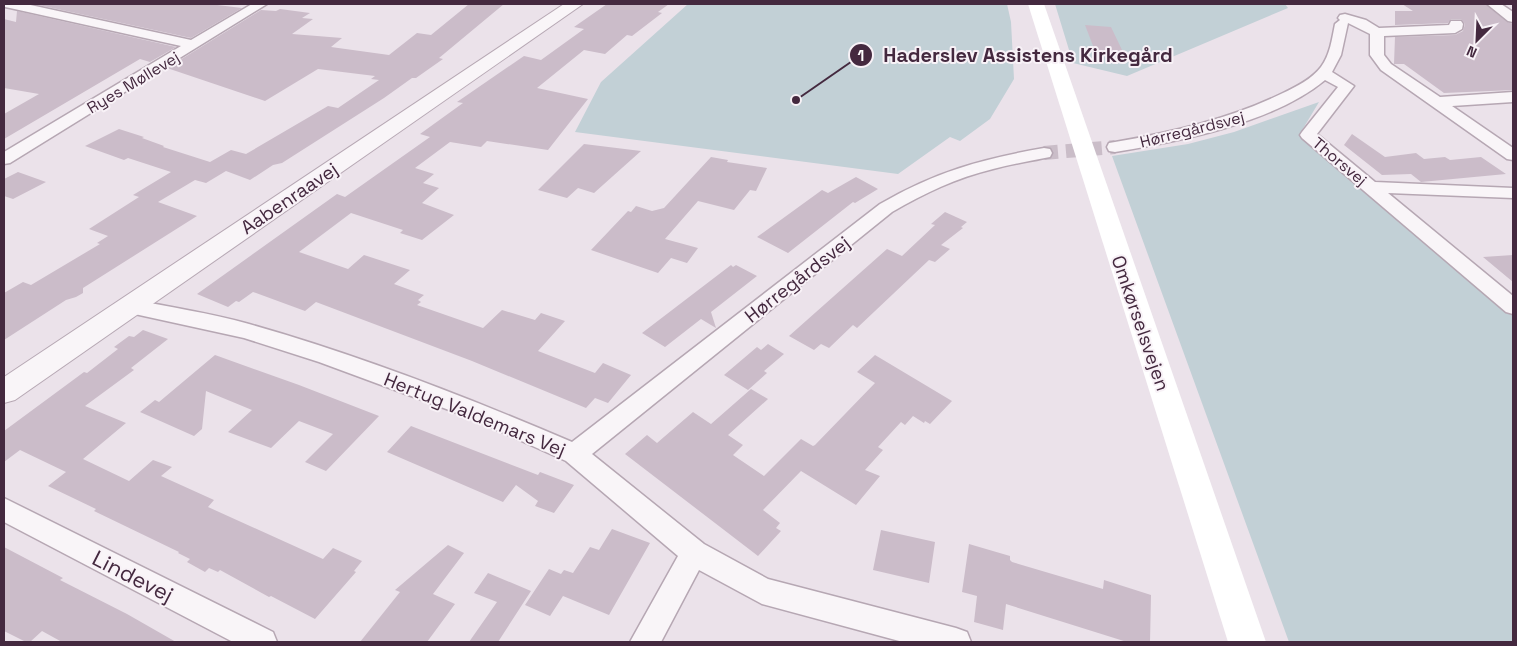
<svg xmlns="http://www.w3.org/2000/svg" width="1517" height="646" font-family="'Space Grotesk',sans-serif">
  <rect width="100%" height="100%" fill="#ebe2ea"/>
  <path fill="#c2d0d6" d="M688 4H1007L1011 22 1014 79 990 119 960 141 950 137 898 174 575 132 601 82Z
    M1055 4H1285L1288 8 1127 76 1073 63Z
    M1319 102 1301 132 1513 311V642H1289L1112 156 1188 144 1234 132Z"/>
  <path fill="#cbbcc9" d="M34 4H209L242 8 191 38Z
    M469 4H504L439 58 443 59 416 78H412L384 98 282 163 273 165 250 180 226 171 206 183 195 180 158 202 197 216 83 288V293L76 297 66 300 4 340V293L23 282 31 285 100 244 97 243 108 236 89 229 139 197 133 195 171 172 128 158 124 160 85 146 119 129 144 137 142 138 164 146 163 147 210 162 231 150 246 154 328 106 338 108 379 80 371 79 375 76 318 69 265 101 167 68 261 10 276 11 280 9 310 13 302 18 313 19 292 34 342 38 331 47 389 55 417 33 431 35Z
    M607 4H669L658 12 662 13 632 36 627 35 605 54 584 50 537 88 588 99 548 150 487 141 481 147 450 142 415 168 434 174 423 183 439 188 422 203 454 215 422 240 400 233 403 230 351 213 299 252 348 269 364 255 410 270 394 284 424 295 418 300 421 302 417 305 483 328 502 310 535 320 541 313 565 321 538 351 595 373 603 363 631 375 608 403 595 398 586 408 472 361 316 302 305 311 253 292 239 302 236 301 228 307 197 294 337 194 345 197 430 137 420 134 463 103 457 102 524 56 541 60 584 29 574 27Z
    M1402 4H1485L1507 22 1513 24V90L1444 93 1404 64H1394L1395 37 1455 35 1463 31 1465 24 1461 19H1451L1448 23 1395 25V11H1413Z
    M17 11 176 47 150 62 140 59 4 139V114L39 94 4 88V19L16 22Z
    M1085 25 1111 27 1123 52 1095 51Z
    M1352 134 1385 157 1416 153 1424 159 1445 157 1450 160 1481 157 1506 174 1421 182 1411 174 1382 175 1344 145Z
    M584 144 641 151 594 193 578 188 567 198 538 190Z
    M711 157 728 160 727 162 767 168 756 191 750 190 734 210 698 201 665 239 698 248 687 263 671 258 658 273 591 250 628 211 631 212 636 206 652 211 664 208Z
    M18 172 46 182 13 199 4 196V179Z
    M856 177 878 189 855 203 853 202 788 253 757 237 822 190 828 193Z
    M945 212 967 222 961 227 963 228 941 245 950 249 935 262 929 260 857 328 853 325 829 348 821 344 814 350 789 336 887 249 902 256 935 225 931 224Z
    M1513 255V282L1483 257Z
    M731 265 733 267 736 265 757 276 711 312 716 328 701 319 665 347 642 333Z
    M143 330 168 339 131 368 134 370 85 406 126 423 83 459 129 481 153 460 172 467 161 476 214 500 208 507 323 559 333 548 362 561 354 571 356 572 315 619 271 596 269 597 220 570 218 572 209 568 205 572 187 562 190 559 178 553 179 552 94 511 96 509 48 486 66 472 20 450 4 462V431L84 372 87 373 118 349 114 347 129 336 134 337Z
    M768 344 784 354 764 371 767 373 748 390 724 375 757 347 761 350Z
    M215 355 299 385 379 416 326 471 305 462 333 434 299 421 271 448 228 432 252 410 206 391 202 429 194 436 140 412 155 400 159 402Z
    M875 355 952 401 930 424 925 421 924 423 913 416 905 425 901 422 878 447 883 450 865 470 880 476 856 505 801 471 763 510 780 523 776 528 781 531 758 556 625 454 647 435 657 443 693 412 711 424 751 389 768 399 728 435 743 445 733 455 764 476 801 439 813 446 815 445 875 383 857 372Z
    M411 426 538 475 540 472 574 485 554 513 535 506 538 501 516 485 503 502 387 452Z
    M612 529 650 543 609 615 563 596 550 616 525 605 549 569 561 574 564 570 573 573 590 547 599 550Z
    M881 530 935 542 929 583 873 570Z
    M969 544 1010 556V560L1012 562 1103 589 1104 580 1151 595 1150 642H1127L1006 604 1003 630 974 622 977 596 962 592Z
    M448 545 464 553 433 594 455 604 427 642H360L400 592 395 590Z
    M4 547 63 578 60 580 127 614 176 642H62L42 631 30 642H26L4 631Z
    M488 573 531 591 498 642H469L497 602 474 593Z"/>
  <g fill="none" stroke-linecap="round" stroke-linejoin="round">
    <path stroke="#cabdc8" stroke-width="14" stroke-dasharray="14 8" stroke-linecap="butt" d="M1044 153 1115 147"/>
    <defs>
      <path id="minor" d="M4 4H26L191 40 252 4H267L10 163 4 164V152L181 46 10 8 5 7Z
        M1487 4H1501L1513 12V22L1508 21Z
        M1345 14 1366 20 1379 28 1449 25 1451 21H1461L1463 24 1462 29 1455 33 1384 36V55L1391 64 1440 97 1513 92V102L1452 106 1513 148V160L1507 159 1381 70 1370 55V34L1348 23 1341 55 1332 72 1354 86 1317 134 1375 182 1513 188V198L1388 193 1513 296V314L1506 312 1302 138 1300 135 1302 132 1338 87 1325 80C1273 123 1181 141 1115 152L1109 151 1107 147 1109 143 1115 142C1173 132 1230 119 1283 93 1296 87 1312 79 1321 67 1330 55 1332 39 1335 24L1340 20 1338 18 1340 15Z
        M1044 148 1050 149 1052 153 1050 157C1031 161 1011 164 993 169 956 178 925 193 892 212L592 454 704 544 768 579 956 628 967 632 971 642H903L762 604 699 570 661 642H630L678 556 566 461 468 417 319 362 244 338 130 313 123 311 120 306 123 301 130 299C169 307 210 313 249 324 359 355 467 397 572 442L880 204C935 172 981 159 1044 148Z
        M4 498 273 632 277 642H233L4 522Z"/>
      <path id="tertiary" d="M564 4H583L15 400 4 403V377Z"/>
    </defs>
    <use href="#minor" stroke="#b6a7b3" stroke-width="3"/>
    <use href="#tertiary" stroke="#b6a7b3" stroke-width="2"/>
    <use href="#minor" fill="#f9f5f8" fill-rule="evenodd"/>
    <use href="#tertiary" fill="#f9f5f8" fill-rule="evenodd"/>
    <path fill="#fff" fill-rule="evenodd" d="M1028 4H1044L1266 642H1228Z"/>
  </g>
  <g text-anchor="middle" stroke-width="4" stroke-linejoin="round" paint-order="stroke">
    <g font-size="16" fill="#44293f" stroke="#f8f2f7">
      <text transform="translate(133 82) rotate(-31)" y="6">Ryes Møllevej</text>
      <text transform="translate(1192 129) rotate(-14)" y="6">Hørregårdsvej</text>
      <text transform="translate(1340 161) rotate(40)" y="6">Thorsvej</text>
    </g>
    <g font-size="19" fill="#44293f" stroke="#f8f2f7">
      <text transform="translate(289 198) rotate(-34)" y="7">Aabenraavej</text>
      <text transform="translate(797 279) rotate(-38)" y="7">Hørregårdsvej</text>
      <text transform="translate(1141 323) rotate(71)" y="7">Omkørselsvejen</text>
      <text transform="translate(475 414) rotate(22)" y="7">Hertug Valdemars Vej</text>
    </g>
    <g font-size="22" fill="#44293f" stroke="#f8f2f7">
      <text transform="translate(133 576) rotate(27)" y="8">Lindevej</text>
    </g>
  </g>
  <path fill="none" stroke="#44293f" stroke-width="2" d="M796 100L861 55"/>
  <g fill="#44293f" stroke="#f8f2f7" stroke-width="2">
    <circle cx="796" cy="100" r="5"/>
    <circle cx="861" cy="55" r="12"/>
  </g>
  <g font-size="15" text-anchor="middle" font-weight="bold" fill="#fff">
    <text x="861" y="61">1</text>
  </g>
  <g font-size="20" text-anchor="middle" font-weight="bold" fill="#44293f" stroke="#f8f2f7" stroke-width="4" stroke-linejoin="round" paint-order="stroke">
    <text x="1028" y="62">Haderslev Assistens Kirkegård</text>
  </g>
  <rect width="1517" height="646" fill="none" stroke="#44293f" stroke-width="10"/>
  <g transform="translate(1477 40) rotate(204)" stroke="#f8f2f7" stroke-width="4" paint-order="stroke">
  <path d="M0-4L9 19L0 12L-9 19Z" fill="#44293f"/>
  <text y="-8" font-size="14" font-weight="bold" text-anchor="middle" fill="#44293f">N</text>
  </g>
</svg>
